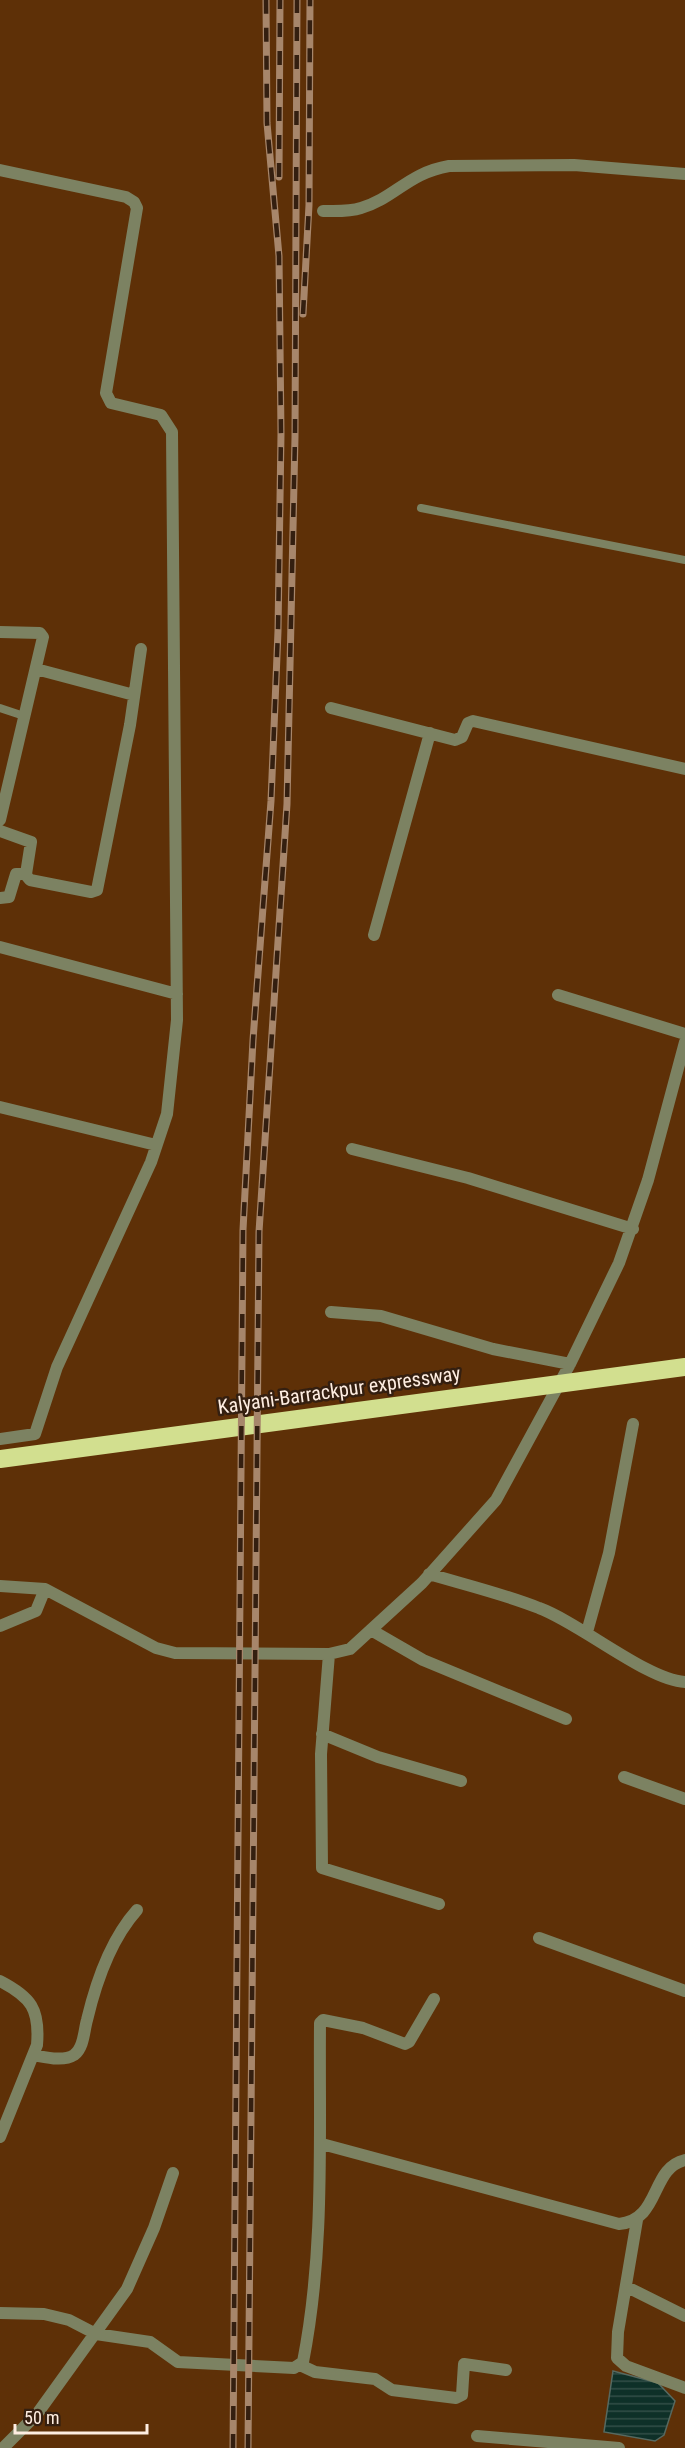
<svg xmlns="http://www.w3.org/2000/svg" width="685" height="2448" font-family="'Roboto Condensed',sans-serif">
  <defs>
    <pattern id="water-rules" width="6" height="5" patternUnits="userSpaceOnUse" patternTransform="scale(1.5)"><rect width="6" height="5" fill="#0e3028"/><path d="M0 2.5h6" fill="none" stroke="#324e47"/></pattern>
  </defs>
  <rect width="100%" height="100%" fill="#5e3007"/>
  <path fill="url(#water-rules)" stroke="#566960" stroke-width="1.5" d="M613 2371 658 2383 675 2401 664 2435 655 2441 604 2432Z"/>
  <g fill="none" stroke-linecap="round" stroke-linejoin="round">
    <path stroke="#7c8262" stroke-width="8" d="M421 508 685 560
      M0 708 24 716"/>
    <path stroke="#7c8262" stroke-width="12" d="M0 170 126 197 134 202 137 208 106 393 111 403 161 415 172 432 177 1020 167 1114 151 1162 57 1367 35 1434 0 1439
      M323 211C336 211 349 212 361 208 395 198 408 173 449 166L574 165 685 174
      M0 632 40 633 43 637 0 820
      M36 669 134 695
      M331 708 455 740 462 737 468 723 473 721 685 769
      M0 831 31 842 26 874H16L9 897 0 898
      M25 874 30 880 91 892 97 890 130 725 141 649
      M374 935 430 733
      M0 947 177 994
      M558 995 685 1034
      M0 1107 156 1145
      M352 1149 468 1178 633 1229
      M331 1312 381 1316 493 1349 570 1364
      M429 1574C466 1585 504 1594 539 1608 580 1623 647 1680 685 1682
      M0 1586 45 1589 156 1648 175 1653 329 1654 350 1649 422 1583 496 1500 570 1364 619 1263 648 1180 685 1042
      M0 1626 36 1611 45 1589
      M371 1630 423 1660 566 1719
      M587 1632 609 1553 633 1424
      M329 1654 321 1754 322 1868 439 1904
      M322 1734 378 1757 461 1781
      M624 1777 685 1799
      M539 1938 685 1991
      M0 1981C31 1997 40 2009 37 2045L0 2137
      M33 2055C45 2057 63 2062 74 2055 84 2048 84 2030 87 2020 96 1982 111 1939 137 1910
      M322 2144 619 2224C661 2220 650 2168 685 2160
      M637 2220 618 2332 617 2358 626 2366 685 2388
      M627 2287 685 2316
      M0 2313 44 2314 69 2320 96 2334 150 2342 178 2362 294 2368 303 2362C325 2250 319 2136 320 2023L323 2020 363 2028 405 2044 409 2042 434 1999
      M300 2365 315 2372 375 2379 392 2390 456 2398 462 2395 464 2364 506 2370
      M477 2436 619 2448
      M3 2448 37 2414 127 2289 154 2228 173 2173"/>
    <path stroke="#d2df8f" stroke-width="18" d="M0 1459 685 1367"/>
    <defs>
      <path id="rail" d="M279 177 280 0
        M303 314 309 205 310 0
        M233 2448 243 1230 253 1040 271 801 278 631 281 434 279 256 267 123 266 0
        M248 2448 259 1232 287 804 295 437 297 0"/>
    </defs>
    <use href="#rail" stroke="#a7866b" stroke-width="7"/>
    <use href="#rail" stroke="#341f10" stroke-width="4.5" stroke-dasharray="14" stroke-linecap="butt"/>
  </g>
  <g text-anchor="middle" stroke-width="5" stroke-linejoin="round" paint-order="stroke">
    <g font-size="20" fill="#feede1" stroke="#341f10">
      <text transform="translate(339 1390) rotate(-8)" y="7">Kalyani-Barrackpur expressway</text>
    </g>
  </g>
  <path d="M15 2424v9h132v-9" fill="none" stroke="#feede1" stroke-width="3"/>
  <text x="24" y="2424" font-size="18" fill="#feede1" stroke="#341f10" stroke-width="4.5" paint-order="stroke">50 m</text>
</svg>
